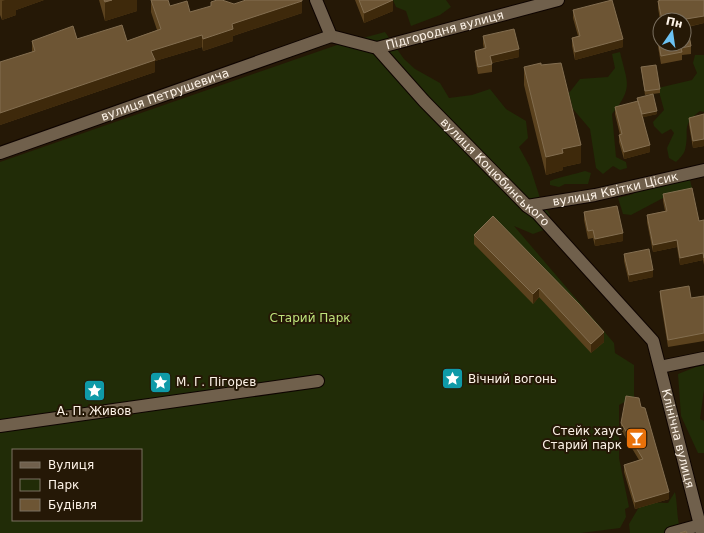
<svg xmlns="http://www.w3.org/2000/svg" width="704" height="533" font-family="'DejaVu Sans',sans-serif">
  <rect width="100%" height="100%" fill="#251806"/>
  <path fill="#212c07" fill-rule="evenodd" d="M393 0H446L451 7 440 15 411 26 406 11 396 7Z
    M385 32 404 59 415 69 440 83 449 98 472 95 490 89 506 109 526 121 528 138 519 147 530 167 541 201 550 215 549 228 533 234 514 226 614 343 615 353 634 365V397L619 405V458L629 507 625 509 626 517 620 528 581 533H0V162L337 45ZM13 450H141V520H13Z
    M620 52C627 83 634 87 612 114L616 157 626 162 627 168 620 170 613 166 603 174 596 168 590 129 573 109 569 93 580 79 608 77 615 68 612 54Z
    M695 55H704V112L700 111C680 126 690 130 685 150 684 154 679 159 676 162L669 158 667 148 674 133 671 129 662 134 654 126 653 122 664 110 658 88 692 80 697 73 693 63Z
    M585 171 591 173 588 184H565L559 187 550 185V181C562 176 573 175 585 171Z
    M671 174 690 180 692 188 665 197 631 215 623 214 618 198 633 194 638 188Z
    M701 365H704V390L700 419 704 421V453H698L681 416 678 374Z
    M675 492C678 506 676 520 682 533H630L629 524 642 502 668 503Z"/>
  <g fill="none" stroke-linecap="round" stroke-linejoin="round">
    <defs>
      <g id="street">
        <path id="s1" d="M316 0 331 36 377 48 424 101 527 206 537 213 653 341 702 533"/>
        <path id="s2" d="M377 48 558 0"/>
        <path id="s3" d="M0 153 331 36"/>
        <path id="s4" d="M527 206 595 195 704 170"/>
        <path d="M660 367 704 358"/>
        <path d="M0 426 318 381"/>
        <path d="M671 533 700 525"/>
      </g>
    </defs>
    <use href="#street" stroke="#0e0400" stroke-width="14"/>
    <use href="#street" stroke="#70604c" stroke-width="12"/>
  </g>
  <path fill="#5b421e" d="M0 0H44L16 10V15L2 20 0 15Z
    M99 0H137V11L105 21Z
    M151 0 190 12 234 4 302 13 233 36V41L203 51 202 47 155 61V72L0 125V62L32 52V41H127L157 30 151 12Z
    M355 0H393V11L364 23Z
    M704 0V23L688 27 691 46V54L682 55V60L661 64 656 35V28L660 44 684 20H660L658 8V1Z
    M573 10 623 47 575 60 572 46V38L578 36 573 18Z
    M483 36 519 57 492 63V72L478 74 475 58V51L484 49 483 44Z
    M524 67 581 163 563 167V170L546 175 524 85Z
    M641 67 660 89V93L645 95Z
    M637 98 657 114 643 117 650 152 624 159 619 142V135H620L615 114V107L637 102Z
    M704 114V146L693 148 689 125V118Z
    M663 194 699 221 704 220V265L703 260 680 265 677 247 653 252 647 222V215L665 211 663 201Z
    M584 212 623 241 595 246 593 238 588 239 584 220Z
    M474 235 578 303 604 342 591 353 539 297 533 304 474 244Z
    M624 254 653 277 629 282 624 261Z
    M660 291 691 298 704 296V341L668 347 660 298Z
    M641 407 669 499 635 509 624 472V465L639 460 621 430V423Z"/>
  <path fill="#3e290b" d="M5 0H44L16 10V15L2 20V1Z
    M112 0H137V11L105 21V2Z
    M393 0V11L364 23V13Z
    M302 1V13L233 36V41L203 51V39L232 24Z
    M704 16V23L686 27V19Z
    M202 35V47L155 61V72L0 125V113L151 51Z
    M623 39V47L575 60V52Z
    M519 49V57L490 63V56Z
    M657 111V114L641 118V114Z
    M704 139V146L693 148V141Z
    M581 145V163L563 167V170L546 175V157L562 149Z
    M650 145V152L624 159V152Z
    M623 233V241L595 246V239Z
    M677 240V247L653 252V245Z
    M703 253V260L680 265V258Z
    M653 270V277L629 282V275Z
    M539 288V297L533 304V294Z
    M604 332V342L591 353V344Z
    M669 492V499L635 509V502Z"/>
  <path fill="#6d5534" stroke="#836e50" d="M104 0H112L105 2Z
    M151 0H168L170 6 187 1 190 12 211 6V2L217 0H222L234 4 246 0H302V1L232 24 233 29 203 39 202 35 151 51 155 60 0 113V62L35 51 32 41 73 26 77 39 122 25 127 41 161 29Z
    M359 0H393L364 13Z
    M612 0 623 39 575 52 572 38 580 36 573 10Z
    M661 0H704V16L686 19 691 46 681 48 682 52 661 56 656 28 660 27V44H684V20H662L658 1Z
    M514 29 519 49 490 56 492 64 478 67 475 51 486 48 483 36Z
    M541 63V65L561 63 581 145 562 149 563 153 546 157 524 67Z
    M656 65 660 89 645 91 641 67Z
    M653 94 657 111 642 114 637 98Z
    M638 101 650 145 624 152 619 135 622 134 615 107Z
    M704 114V139L693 141 689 118Z
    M692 188 699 221 704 220V258L703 253 680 258 677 240 653 245 647 215 667 211 663 194Z
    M617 206 623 233 595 239 593 230 588 231 584 212Z
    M493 216 578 303 604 332 591 344 539 288 533 294 474 235Z
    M649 249 653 270 629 275 624 254Z
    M689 286 691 298 704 296V333L668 340 660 291Z
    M626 396 639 398 641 407 645 408 669 492 635 502 624 465 643 459 621 423Z
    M686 531 687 533H680Z"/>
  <defs>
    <symbol id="sight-square" viewBox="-11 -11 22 22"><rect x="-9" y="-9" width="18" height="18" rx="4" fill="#0f9aa8" stroke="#251806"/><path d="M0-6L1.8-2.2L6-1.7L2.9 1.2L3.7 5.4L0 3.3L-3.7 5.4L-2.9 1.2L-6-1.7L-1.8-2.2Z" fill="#fff"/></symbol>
    <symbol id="bar-square" viewBox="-11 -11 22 22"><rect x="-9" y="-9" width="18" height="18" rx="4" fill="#e8710a" stroke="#251806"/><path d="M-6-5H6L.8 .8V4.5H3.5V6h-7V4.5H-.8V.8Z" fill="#fff"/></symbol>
  </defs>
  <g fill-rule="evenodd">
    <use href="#sight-square" x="440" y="366" width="25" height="25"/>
    <use href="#sight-square" x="148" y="370" width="25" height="25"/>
    <use href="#sight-square" x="82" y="378" width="25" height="25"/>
    <use href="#bar-square" x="624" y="426" width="25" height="25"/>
  </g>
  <g text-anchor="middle" stroke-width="4" stroke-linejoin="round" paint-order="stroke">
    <g font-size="12" fill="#fdf3e8" stroke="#251806">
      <text dy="4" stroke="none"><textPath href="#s2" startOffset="70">Підгородня вулиця</textPath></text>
      <text dy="4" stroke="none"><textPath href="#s3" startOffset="175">вулиця Петрушевича</textPath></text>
      <text dy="4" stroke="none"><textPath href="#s1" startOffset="258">вулиця Коцюбинського</textPath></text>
      <text dy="4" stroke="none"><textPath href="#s4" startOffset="90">вулиця Квітки Цісик</textPath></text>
      <text dy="4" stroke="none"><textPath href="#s1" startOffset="590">Клінічна вулиця</textPath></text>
    </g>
    <g font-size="12" fill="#bde17a" stroke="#251806">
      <text x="310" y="322">Старий Парк</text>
    </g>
    <g font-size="12" fill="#fdf3e8" stroke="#251806" text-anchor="start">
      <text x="468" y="383">Вічний вогонь</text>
      <text x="176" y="386">М. Г. Пігорєв</text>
      <text x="94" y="415" text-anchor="middle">А. П. Живов</text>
      <text x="622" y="435" text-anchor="end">Стейк хаус<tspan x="622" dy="14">Старий парк</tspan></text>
    </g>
  </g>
  <rect x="12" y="449" width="130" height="72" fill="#251806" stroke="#7b7060"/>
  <rect x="20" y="462" width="20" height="6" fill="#70604c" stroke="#7b7060"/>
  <text x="48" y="469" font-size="12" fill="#fdf3e8">Вулиця</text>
  <rect x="20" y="479" width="20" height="12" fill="#212c07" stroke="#7b7060"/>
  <text x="48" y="489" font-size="12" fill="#fdf3e8">Парк</text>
  <rect x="20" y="499" width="20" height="12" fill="#6d5534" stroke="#7b7060"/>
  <text x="48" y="509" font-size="12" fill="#fdf3e8">Будівля</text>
  <g transform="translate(672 32) rotate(13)"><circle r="19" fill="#251806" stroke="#7b7060"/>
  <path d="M0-3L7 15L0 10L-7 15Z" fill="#6cc2f3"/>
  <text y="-6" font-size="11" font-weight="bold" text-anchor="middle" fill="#fdf3e8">Пн</text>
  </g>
</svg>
